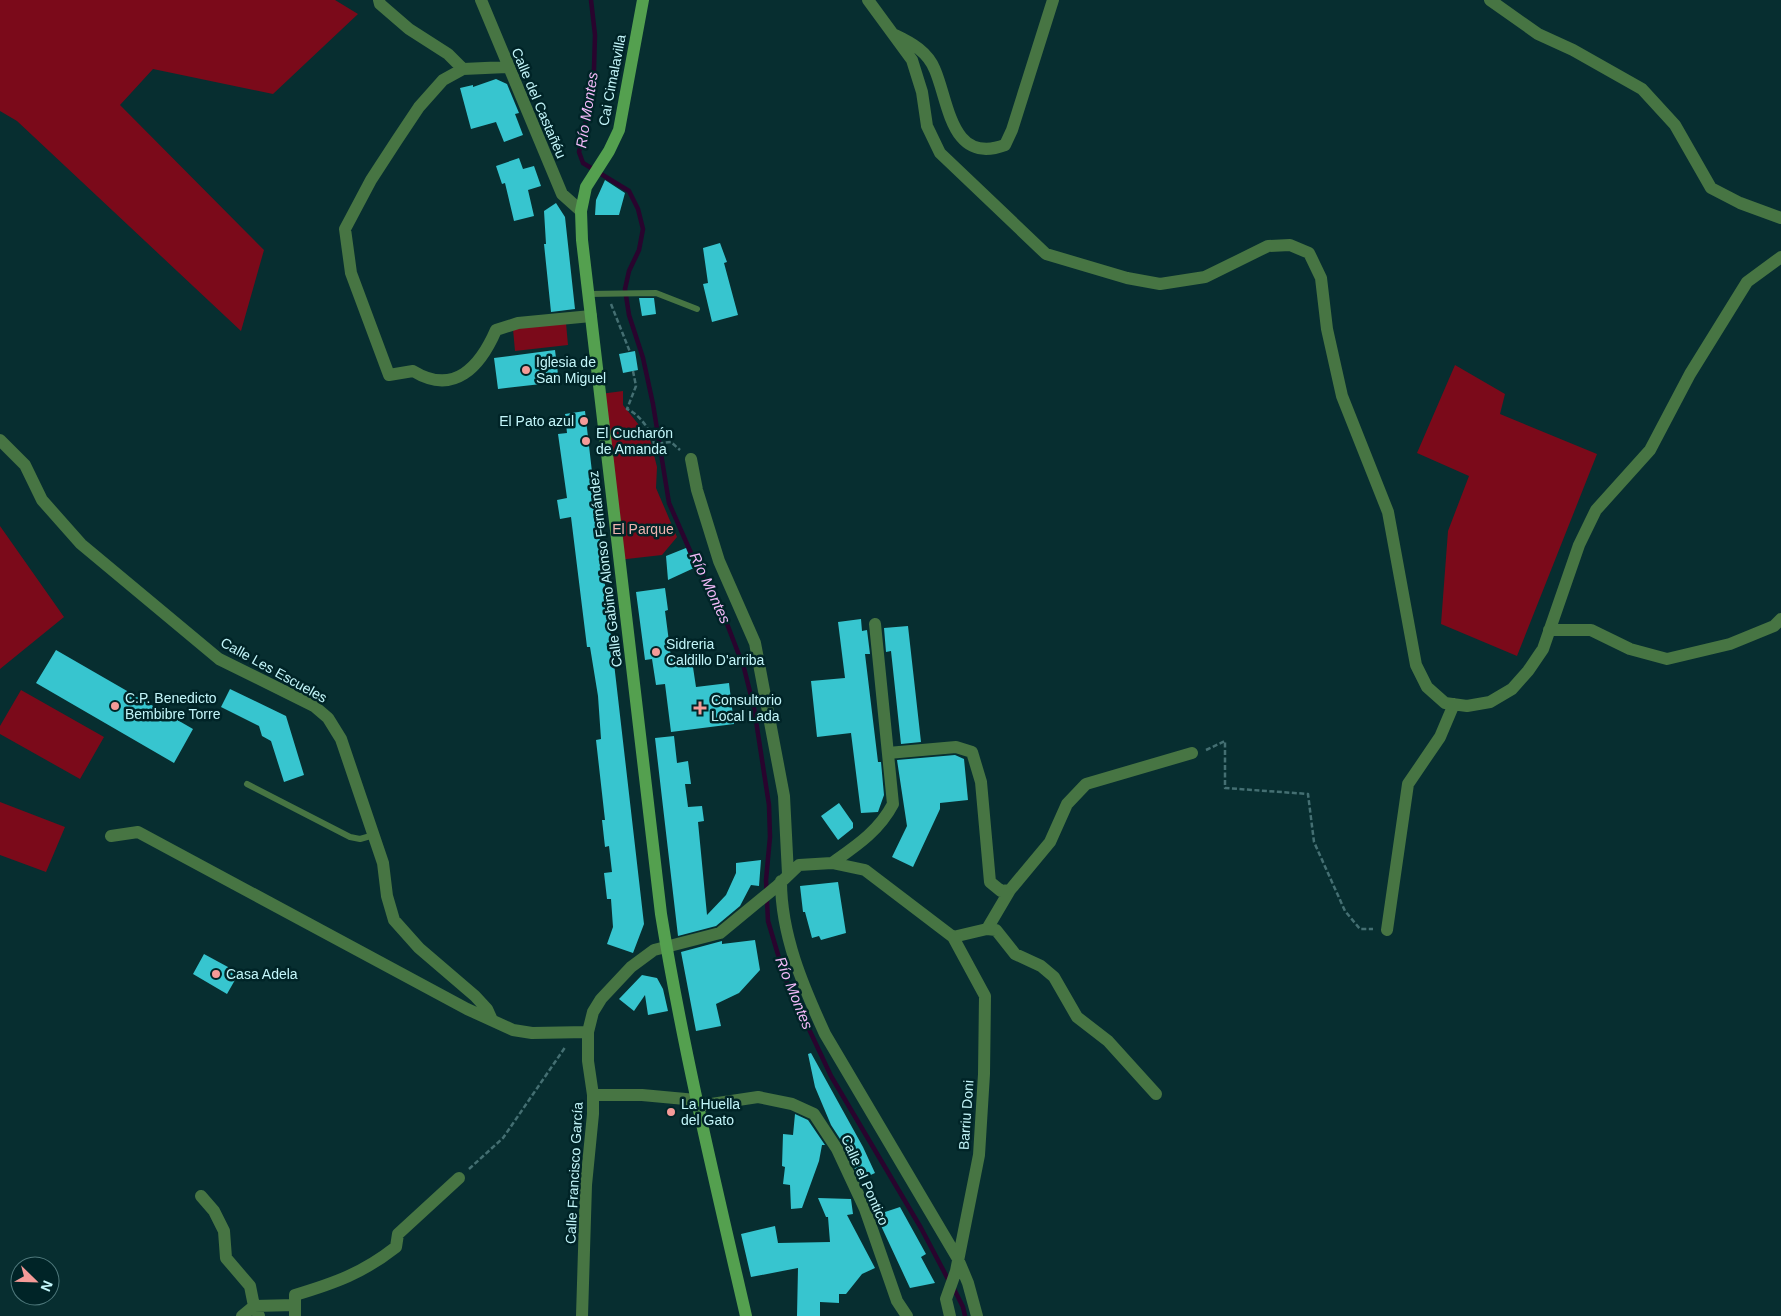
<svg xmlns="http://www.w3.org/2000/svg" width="1781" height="1316" font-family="Arial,sans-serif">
  <rect width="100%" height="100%" fill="#072e30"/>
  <path fill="#7b0a1a" d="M0 0H335L358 14 273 94 153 69 120 105 264 250 241 331 17 121 0 111Z
    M566 323 568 345 515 351 513 329Z
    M1455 365 1505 394 1500 414 1597 454 1517 656 1441 624 1448 531 1469 476 1417 453Z
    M623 391V405L650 439 657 467 656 488 677 537 662 555 618 560 600 394Z
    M0 526 64 617 0 669Z
    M21 690 104 737 80 779 0 734V726Z
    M0 802 65 827 46 872 0 855Z"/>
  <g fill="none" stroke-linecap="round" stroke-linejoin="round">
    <path stroke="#29042e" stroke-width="4.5" d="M591 0 595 35 594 69 589 108 579 152 583 163 629 191 638 209 643 229 639 250 629 271 625 289 629 315 643 358 653 404 669 503 691 553 724 616 744 668 754 708 769 805 770 837 766 880 768 921 785 978 831 1076 921 1228 949 1281
      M953 1287 963 1307 965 1316"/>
  </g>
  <path fill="#37c5cf" d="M496 79 507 84 519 113 515 114 523 135 504 142 496 122 471 129 460 88 473 85V87Z
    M519 158 523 169 534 166 541 186 528 190 534 216 514 221 505 183 502 184 496 166Z
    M605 180 625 193 619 215H595L596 200Z
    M556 203 565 217 575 309 551 312 544 244H546L544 211Z
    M720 243 727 262 724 263 738 315 712 322 703 284 708 283 703 248Z
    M639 298H654L656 314 642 316Z
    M555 350 559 382 498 389 494 358Z
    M635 351 638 370 623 373 619 354Z
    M585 411 644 924 633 953 607 944 613 927 611 899H607L604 873 612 872 609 846 605 847 602 820H605L596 740 601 739 598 696 590 647H587L571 517 560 519 557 500 567 498 558 434 567 433 565 414Z
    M686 548 694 568 668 580 666 556Z
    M665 588 668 610 665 611 671 657 691 654 696 687 729 683 734 724 671 732 665 684 656 685 652 659 645 660 636 592Z
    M861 619 862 631 867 630 870 654H865L878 762H881L884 795 878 812 861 813 851 733 817 737 811 681 845 678 838 622Z
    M908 626 921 742 901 744 891 651 886 652 884 628Z
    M56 650 193 729 174 763 36 683Z
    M230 689 286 716 304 775 284 782 271 741 262 736 259 726 221 707Z
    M674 736 677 763 688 761 691 784H685L688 807 702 806 704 821 698 822 707 915 726 895 736 873V863L761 860 759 886 751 885 740 906 716 926 678 936 655 738Z
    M955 755 964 759 968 800 940 803V809L913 867 892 857 907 826 897 760Z
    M839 803 853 823V828L838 840 821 816Z
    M838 882 846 933 821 940 819 936 812 938 805 912H803L800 886Z
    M755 940 760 970 739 993 716 1004 721 1026 696 1031 681 952 722 941V944Z
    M204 954 239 973 227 994 193 974Z
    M642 975 657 978 663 989 668 1011 648 1015 645 995 634 1011 619 999Z
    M811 1053 863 1147 875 1173 860 1180 844 1145 831 1125 815 1087 808 1054Z
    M795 1114 808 1120 825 1145H822L819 1161 802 1208 791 1209 790 1185 783 1184 785 1167 782 1166 783 1134 793 1135Z
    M818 1198 851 1199 853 1214 847 1215 875 1268 862 1274 846 1294H839V1303L820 1302V1316H797L798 1268 751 1277 741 1234 775 1226 778 1243 830 1242 828 1217H826Z
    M900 1207 926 1254 921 1257 935 1283 910 1288 876 1215Z"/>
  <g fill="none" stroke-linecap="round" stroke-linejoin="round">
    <path stroke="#446f72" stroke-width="2.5" stroke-dasharray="5 2.5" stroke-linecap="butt" d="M611 304 630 352
      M633 371 636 386 627 409C639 414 652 431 654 444L671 442 680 450
      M1206 750 1225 741V788L1308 794 1314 842 1345 911 1360 929H1373
      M469 1169 503 1138 566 1046"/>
    <path stroke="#477543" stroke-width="6" d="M588 294 656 293 697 309
      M247 784 350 837 360 839 374 835"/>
    <path stroke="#477543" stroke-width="12" d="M379 0 380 4 409 29 448 54 463 69
      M481 0 562 194 581 211
      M868 0 912 60 922 92 927 126 940 153 1046 254 1127 278 1160 284 1205 277 1268 246 1290 245 1309 253 1321 278 1327 329 1342 396 1388 512 1416 665 1427 687 1445 703 1467 706 1490 702 1512 689 1528 671 1543 649 1579 545 1596 510 1650 450 1690 374 1747 282 1781 257
      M1490 0 1538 34 1573 50 1642 89 1675 125 1711 188 1740 203 1781 218
      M895 35C912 43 928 52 935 70 949 103 951 165 1005 145L1012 130 1053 0
      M507 67 463 69 443 80 419 107 397 140 371 180 345 229 351 273 389 375 413 371C454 396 480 367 496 330L518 323 591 316
      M0 440 25 465 42 500 81 544 219 659 314 706 328 718 341 739 383 863 387 896 394 920 419 948 475 996 487 1009 492 1020
      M691 459 697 490 719 561 755 643 784 796 788 874
      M1549 630H1591L1630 649 1667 659 1730 644 1774 626 1781 619
      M888 753 956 747 972 752 981 782 990 882 1001 891 1010 890
      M111 836 138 832 467 1009 513 1030 532 1033 588 1032
      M832 863C856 846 879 831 893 804L875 624
      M781 881C781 935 803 986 825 1034L958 1259 968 1283 977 1316
      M987 929 1010 890 1050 842 1067 804 1086 784 1192 753
      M1387 930 1408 784 1440 737 1454 704
      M953 937 987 929 996 930 1015 954 1041 966 1054 977 1077 1017 1108 1041 1156 1094
      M593 1095H642L696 1100
      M698 1106 758 1097 792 1104 814 1114 837 1149 865 1209 897 1301 907 1316
      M201 1196 214 1211 224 1231 226 1258 250 1286 254 1306 259 1316
      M242 1316 254 1306 295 1305
      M295 1316V1295C335 1283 363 1273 396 1247L398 1234 459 1178
      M582 1316 586 1185 593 1114V1095L588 1061V1032L593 1012 601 999 631 967 654 950 720 933 776 887 799 865 832 863 865 870 953 937 985 996 984 1074 979 1155 956 1271 946 1299 950 1316"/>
    <path stroke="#54a04f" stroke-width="12" d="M643 0 619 130 609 151 586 187 581 211 582 240 661 914C683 1049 715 1182 746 1316"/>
  </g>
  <g fill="#f59b98" stroke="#002427" stroke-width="2">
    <circle cx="526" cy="370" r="5"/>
    <circle cx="584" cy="421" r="5"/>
    <circle cx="586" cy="441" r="5"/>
    <circle cx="656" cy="652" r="5"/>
    <circle cx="115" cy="706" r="5"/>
    <path d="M697.5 700.5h5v5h5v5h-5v5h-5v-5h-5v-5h5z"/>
    <circle cx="216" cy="974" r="5"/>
    <circle cx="671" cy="1112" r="5"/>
  </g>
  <g text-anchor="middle" stroke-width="5" stroke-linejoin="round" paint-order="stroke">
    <g font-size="14" fill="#c3f6fa" stroke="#002427">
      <text transform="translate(612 80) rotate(-79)" y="5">Cai Cimalavilla</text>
      <text transform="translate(539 103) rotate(67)" y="5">Calle del Castañéu</text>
      <text transform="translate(605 569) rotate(-97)" y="5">Calle Gabino Alonso Fernández</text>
      <text transform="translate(274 670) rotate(29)" y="5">Calle Les Escueles</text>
      <text transform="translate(966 1115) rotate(-86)" y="5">Barriu Doni</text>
      <text transform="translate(574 1173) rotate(-87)" y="5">Calle Francisco García</text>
      <text transform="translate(865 1180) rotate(66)" y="5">Calle el Pontico</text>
    </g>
    <g font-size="14" fill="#c3f6fa" stroke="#002427" text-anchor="start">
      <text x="536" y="367">Iglesia de<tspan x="536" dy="16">San Miguel</tspan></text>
      <text x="574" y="426" text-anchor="end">El Pato azul</text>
      <text x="596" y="438">El Cucharón<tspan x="596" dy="16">de Amanda</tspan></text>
      <text x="666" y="649">Sidreria<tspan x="666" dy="16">Caldillo D'arriba</tspan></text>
      <text x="125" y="703">C.P. Benedicto<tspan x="125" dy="16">Bembibre Torre</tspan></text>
      <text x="711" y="705">Consultorio<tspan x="711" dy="16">Local Lada</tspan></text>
      <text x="226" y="979">Casa Adela</text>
      <text x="681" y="1109">La Huella<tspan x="681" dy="16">del Gato</tspan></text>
    </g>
    <g font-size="14" fill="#eeb3af" stroke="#002427">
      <text x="643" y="534">El Parque</text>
    </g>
    <g font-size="15" font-style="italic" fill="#f3bbfa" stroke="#002427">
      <text transform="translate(587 110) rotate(-81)" y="5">Río Montes</text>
      <text transform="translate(710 588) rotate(65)" y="5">Río Montes</text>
      <text transform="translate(794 993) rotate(68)" y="5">Río Montes</text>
    </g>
  </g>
  <g transform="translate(35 1281) rotate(113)"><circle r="24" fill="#002427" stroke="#4e787b"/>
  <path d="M0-4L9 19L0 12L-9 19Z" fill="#f59b98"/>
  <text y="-8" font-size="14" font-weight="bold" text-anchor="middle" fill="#c3f6fa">N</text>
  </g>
</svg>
